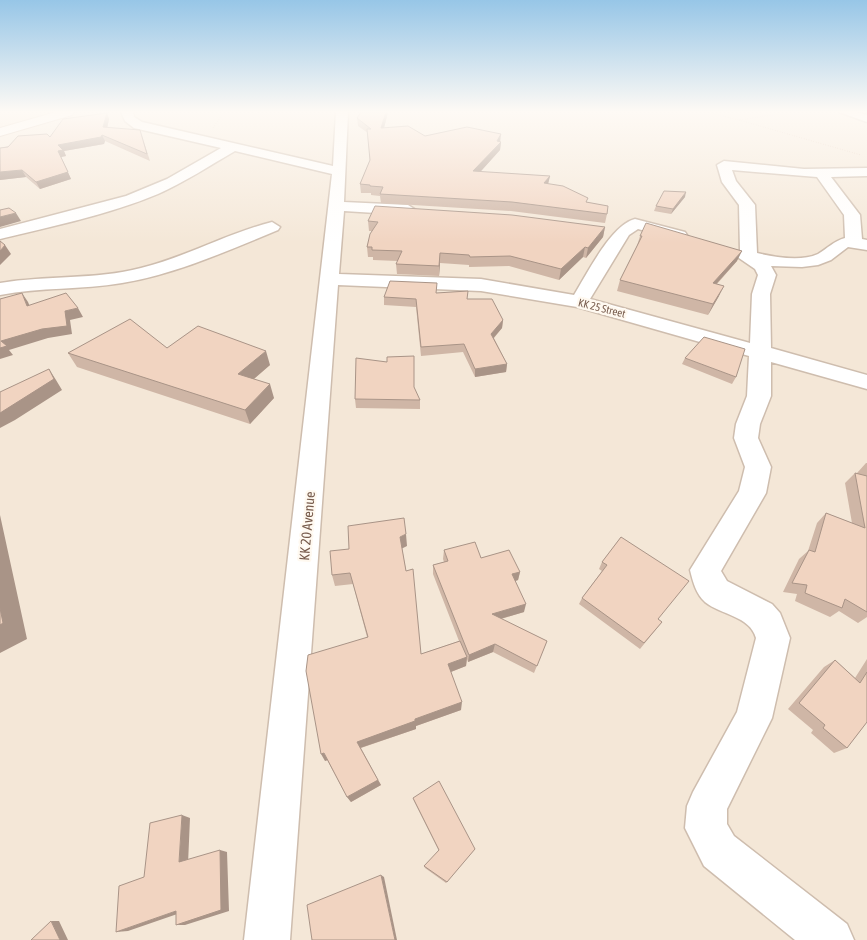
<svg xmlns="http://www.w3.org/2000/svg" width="867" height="940" font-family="'Asap Condensed',sans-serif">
  <rect width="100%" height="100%" fill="#fcf5e9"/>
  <path fill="#f4e7d7" d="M0 112H867V940H0Z"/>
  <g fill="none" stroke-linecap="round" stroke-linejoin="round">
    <defs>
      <path id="minor" d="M121 112H133L134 117 142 122 333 166 336 112H348L344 202 408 205 416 210 408 215 344 211 339 274 481 279 574 295C587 274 611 225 635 219L685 232 687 235 685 238 679 240 638 229 629 235 590 299 750 343 752 294 758 275 755 269 736 256 740 252 739 205 722 182 717 165 724 161 804 169 867 168V176L831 177 860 215 862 239 867 240V250L848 247 831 260 818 265 802 267 771 266 776 275 770 294 771 348 867 375V389L771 362V396L760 424 758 438 771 467 766 493 721 571 727 581 772 604 780 613 790 638 772 718 727 809V824L734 836 847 924 854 940H795L704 866 685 828 687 806 693 792 737 712 756 638C750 616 721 615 705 602 696 594 693 582 690 570L739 491 745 467 734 438 736 424 747 396 749 356 577 307 481 291 338 285 290 940H244L332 174 235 151C209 166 185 182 158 194 108 215 53 226 0 239V229L126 196 167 179 221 148 134 128 125 121ZM732 170 817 177 844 215 845 238C834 241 828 248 818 254 801 262 774 257 757 253L755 205 736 181Z
        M839 112H856L867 115V122Z
        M272 222 280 227 278 230C227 251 176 274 122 283 82 290 40 287 0 295V283C47 275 95 280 141 268 186 257 228 233 272 222Z"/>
      <path id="secondary" d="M56 112H74L72 115 0 136V128Z"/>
    </defs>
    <use href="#minor" stroke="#cebdae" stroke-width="3"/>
    <use href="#secondary" stroke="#d4bfae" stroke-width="2"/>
    <path stroke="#d7b7a3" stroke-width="1" stroke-dasharray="0.5 2" stroke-linecap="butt" d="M706 112 739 120 778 114
      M739 120 861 155
      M213 128 224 112"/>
    <use href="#minor" fill="#fff" fill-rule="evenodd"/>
    <use href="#secondary" fill="#fff" fill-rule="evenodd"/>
  </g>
  <path fill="#cfb6a6" d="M361 112H388L384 128 425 136 501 142 500 150 480 172 550 176 548 184 587 202 607 214 605 223 511 211 381 203 380 196 371 195V193H361L360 184 370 160 368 133 358 126 357 118Z
    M107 113 109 119 107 128 142 136 150 161 105 141 104 144 64 151 66 156 61 157 71 179 40 189 26 177 0 180V148L50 137Z
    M685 197 671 214 654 211 656 206Z
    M368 221 605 227 603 237 586 258 583 257 559 280 509 266 469 267V265L440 263 439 276 397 274 396 264 398 261 373 260V257H368L367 247 372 231H369Z
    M640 236 737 261 717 284 719 296 708 315 617 291 620 280 637 246Z
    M437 293 468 299 503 320 502 328 494 338 507 364 506 372 475 377 463 352 421 356 416 307 384 305V297Z
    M167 348 270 365 254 379 274 398 250 424 77 367 68 353Z
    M685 358 736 377 732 384 682 364Z
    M355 399 420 400V409L356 408Z
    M866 463H867V617L858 623 839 611 830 617 795 601 797 594 783 592 799 559 808 551 817 523 826 513 852 523 845 483 855 473H857Z
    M621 537 658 619 662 622 640 649 579 604 582 598 602 571 599 569 602 562Z
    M407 546 402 548 421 654 459 641 433 574V565L444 562 443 559 444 550 481 558 520 572 518 580 515 581 524 612 501 619 547 641 534 673 493 652 468 662 467 659 466 666 451 672 461 710 416 726V729L361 748 381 785 351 802 347 797 327 760 325 761 367 637 353 584 335 586 332 575Z
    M867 659V722L847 748 834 753 811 733 813 730 788 709 824 667 835 660 855 678Z
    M413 798 475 849 446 883 425 868 424 866 439 851 414 801Z"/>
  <path fill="#a99487" d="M386 112H388L382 136 381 128Z
    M107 113 109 119 106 134 103 127Z
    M501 134 500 143 501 142 500 150 473 180V171L497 141Z
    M102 135 105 141 104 144 64 151 66 156 61 157 71 179 40 189 36 182 58 151V145Z
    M22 170 26 177 0 180V172Z
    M550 176 548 184 544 183Z
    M686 192 685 197 671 214 673 209Z
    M16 213 21 221 0 227V217Z
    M605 227 603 237 586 258 588 248Z
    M5 245 11 254 0 265V251Z
    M585 247 583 257 559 280 561 269Z
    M742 251 737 261 708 293 713 283Z
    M440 253V263L439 276V266Z
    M724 286 719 296 708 315 713 304Z
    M22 293 28 302 33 314 27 306Z
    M78 308 83 317 70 320 72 334 48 338 9 350 13 355 0 359V348L1 341 65 311Z
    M503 320 502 328 490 342 491 334Z
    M266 351 270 365 243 388 238 374Z
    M507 364 506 372 475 377V369Z
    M49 369 56 380 62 390 15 420 0 428V413Z
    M270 384 274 398 250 424 245 410Z
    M0 515 27 639 0 653Z
    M406 534 407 546 401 549 400 537Z
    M520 572 518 580 510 583 512 574Z
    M526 604 524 612 490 622 492 614Z
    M495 644 493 652 468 662 469 655Z
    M467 657 466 666 448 673V664Z
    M462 702 461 710 416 726V729L360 748 357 742 415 719Z
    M324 753 328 760 325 761 321 754Z
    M378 780 381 785 351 802 347 797Z
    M182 815 190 818 188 864 179 862Z
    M220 850 227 852 229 911 185 925H176Z
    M381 875 384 877 397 940H395Z
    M176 911H186L128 931 116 932Z
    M51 921H59L68 940H60Z"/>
  <path fill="#f1d4c1" stroke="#a99487" d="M361 112H386L381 128 408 126 425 136 467 127 501 134 497 141 501 142 473 171 550 176 544 183 563 186 588 198 586 202 608 206 607 214 512 202 380 194 383 187 370 186V185L360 184 370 160 367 129H371L357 118Z
    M107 113 103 127 140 130 147 154 102 135 101 137 58 145 63 150 58 151 68 172 36 182 22 170 0 172V148L8 147 18 136 47 134 50 137 63 119Z
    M664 191 686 192 673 209 656 206Z
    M375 206 512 215 605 227 588 248 585 247 561 269 510 256 470 257 469 255 440 253 439 266 396 264 402 251 372 250V247H367L370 234 378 222 368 221Z
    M9 208 16 213 0 217V210Z
    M646 223 742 251 713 283 724 286 713 304 620 280 642 236H640Z
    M0 241 5 245 0 251Z
    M390 281 437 283 436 293 468 291 467 299H492L503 320 491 334 507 364 475 369 464 344 421 347 416 299 384 297Z
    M22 293 27 306 66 293 78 308 65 311 67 326 42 329 1 341 7 346 0 348V299Z
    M130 319 167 348 198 326 266 351 238 374 270 384 245 410 68 353Z
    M704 337 745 349 736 377 685 358Z
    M414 356V387L420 400 355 399 356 358 387 362V357Z
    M49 369 54 379 0 413V392Z
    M855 473 867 476V612L845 599 842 608 805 593 807 585 792 583 809 550 815 552 826 513 865 528Z
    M404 518 406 534 400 537 406 571 413 569 421 654 460 641 467 657 448 664 462 702 415 719V721L357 742 378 780 347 797 324 753 321 754 306 671 308 655 368 637 350 573 332 575 330 551 349 549 348 526Z
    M621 537 689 581 658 619 662 622 644 643 582 598 607 565 602 562Z
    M475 542 481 558 509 550 520 572 512 574 526 604 492 614 547 641 537 666 495 644 469 655 433 565 448 561 444 550Z
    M0 608 3 623 0 625Z
    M835 660 860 683 867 672V722L847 748 823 728 825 725 799 703Z
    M439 781 475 849 447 882 424 866 439 850 413 798Z
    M182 815 179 862 220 850 221 910 176 925V911L116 932 119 886 144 877 150 823Z
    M381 875 395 940H312L307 905Z
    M51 921 60 940H31Z"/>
  <linearGradient id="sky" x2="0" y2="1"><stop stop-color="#97c6e7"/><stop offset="0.46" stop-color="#fefaf5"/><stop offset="1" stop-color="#fefaf5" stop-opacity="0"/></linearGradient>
  <rect width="867" height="243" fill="url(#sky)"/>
  <g text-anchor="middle" stroke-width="4.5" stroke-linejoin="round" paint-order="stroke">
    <g font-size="11" fill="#775b4c" stroke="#fff9f0">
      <text transform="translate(602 308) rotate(14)" y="4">KK 25 Street</text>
    </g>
    <g font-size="14" fill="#775b4c" stroke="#fff9f0">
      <text transform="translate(307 526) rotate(-85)" y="5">KK 20 Avenue</text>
    </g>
  </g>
</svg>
